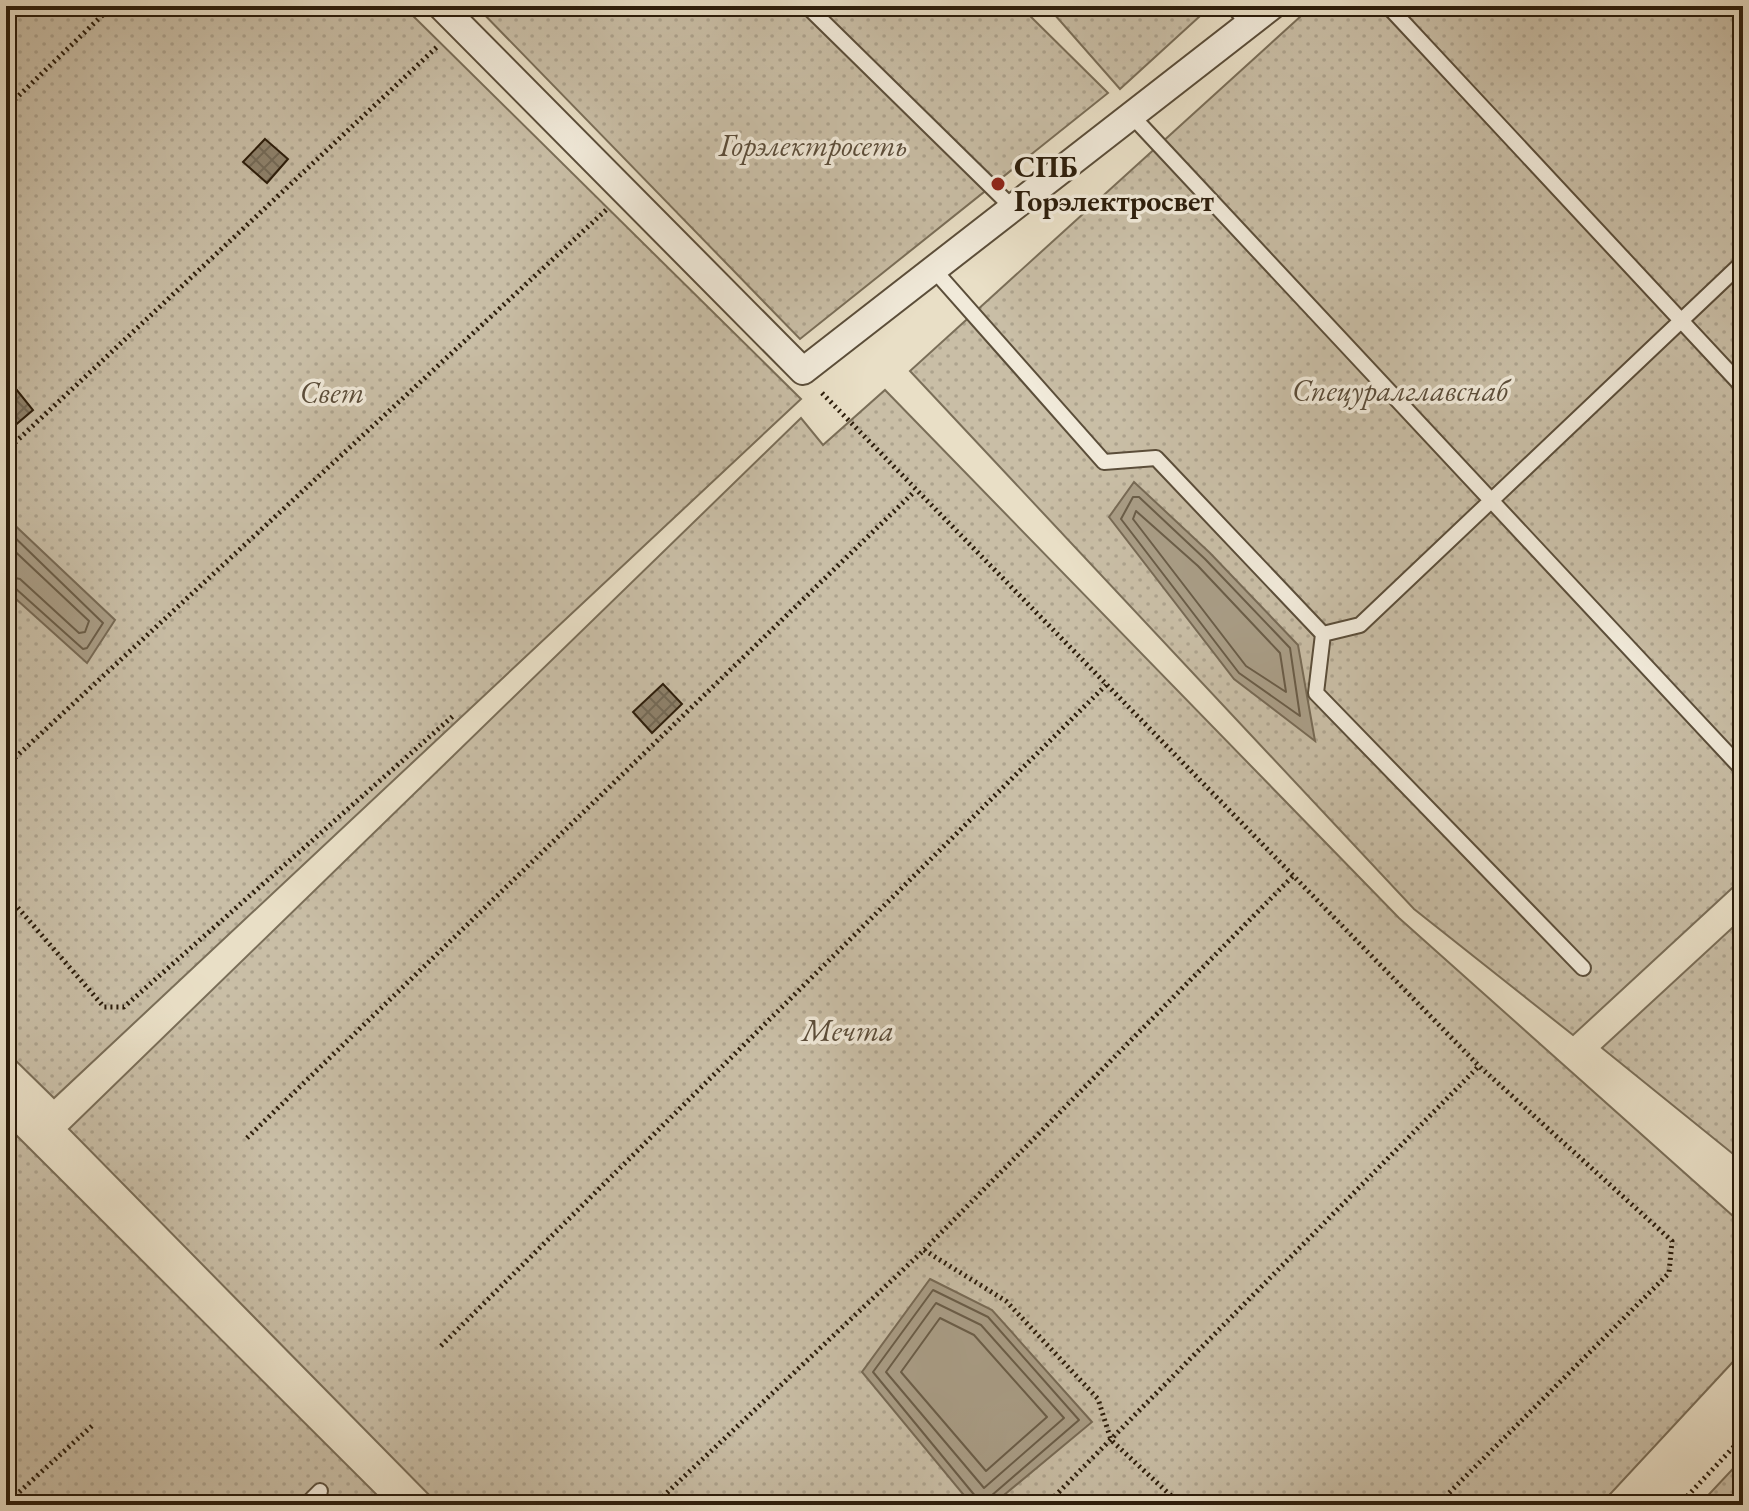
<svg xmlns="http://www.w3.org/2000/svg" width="1749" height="1511" font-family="'EB Garamond',serif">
  <defs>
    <pattern id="grass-dots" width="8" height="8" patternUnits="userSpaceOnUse" patternTransform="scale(2)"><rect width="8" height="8" fill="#c9bea6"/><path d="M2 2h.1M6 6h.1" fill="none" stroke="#ada38e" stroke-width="1.8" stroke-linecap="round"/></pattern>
    <pattern id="building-cross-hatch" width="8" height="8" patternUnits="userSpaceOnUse" patternTransform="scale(2)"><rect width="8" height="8" fill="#8e826c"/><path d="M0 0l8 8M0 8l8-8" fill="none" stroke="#746a57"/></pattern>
  </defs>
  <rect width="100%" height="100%" fill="#e9dfc6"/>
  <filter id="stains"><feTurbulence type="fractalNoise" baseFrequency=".0025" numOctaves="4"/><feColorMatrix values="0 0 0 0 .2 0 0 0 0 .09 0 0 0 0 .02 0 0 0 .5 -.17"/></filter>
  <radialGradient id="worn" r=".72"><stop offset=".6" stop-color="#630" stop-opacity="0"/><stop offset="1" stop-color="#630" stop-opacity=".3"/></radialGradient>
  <path fill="url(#grass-dots)" stroke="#7a6e58" stroke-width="2" d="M6 6H403L801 399 54 1098 6 1051Z
    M476 6H1020L1108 93 800 339Z
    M1047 6H1211L1120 89Z
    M1312 6H1743V878L1573 1035 1414 909 910 371Z
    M885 390 1399 918 1743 1225V1351L1600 1505H439L69 1129 801 418 823 445Z
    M1743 918V1162L1602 1048Z
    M6 1125 387 1505H6Z
    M1743 1458V1505H1699Z"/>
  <path fill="#a99d86" stroke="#776a55" stroke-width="2" d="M1134 482 1210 553 1298 645 1315 741 1234 679 1109 517Z
    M6 517 115 620 87 663 6 590Z
    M930 1279 992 1310 1092 1422 992 1505H972L862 1372Z"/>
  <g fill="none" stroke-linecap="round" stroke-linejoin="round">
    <path stroke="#6a5d48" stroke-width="2" d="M1133 497H1139L1205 559 1290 648 1300 716 1239 673 1121 519Z
      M1136 511 1198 566 1280 653 1286 692 1246 666 1133 519Z
      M6 529 103 623 87 648 83 649 15 588 6 586
      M6 543 89 621 85 632 79 633 20 579 6 576
      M936 1303 981 1325 1064 1418 984 1488 886 1372Z
      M940 1318 974 1335 1047 1417 986 1471 901 1372Z
      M977 1505 976 1497 873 1372 933 1290 988 1317 1079 1420 991 1496 988 1505"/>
  </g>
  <path fill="url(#building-cross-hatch)" stroke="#2c1d0b" stroke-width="2" d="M265 139 288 159 267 183 243 162Z
    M16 389 33 410 6 433V397Z
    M663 684 682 704 652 733 633 712Z"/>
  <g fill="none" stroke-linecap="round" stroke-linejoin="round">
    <defs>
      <path id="lane" d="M807 6 1015 210
        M1233 6 1250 26
        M1388 6 1743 387
        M1133 117 1743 770
        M935 271 1104 462 1156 458 1323 634 1316 693 1583 968
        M1323 634 1360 625 1743 262
        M306 1505 320 1491"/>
      <path id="street" d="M441 6 803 371 1272 6"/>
    </defs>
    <use href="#lane" stroke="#5b4e3a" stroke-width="18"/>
    <use href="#street" stroke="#5b4e3a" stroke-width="30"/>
    <path stroke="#2c1d0b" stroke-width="5" stroke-dasharray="2 4" stroke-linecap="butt" d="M6 108 112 6
      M822 393 1479 1066 1672 1241 1669 1273 1437 1505
      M6 451 439 45
      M6 766 606 210
      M6 894 104 1007H124L453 716
      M247 1138 915 491
      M924 1250 1006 1301 1098 1399 1111 1440 1181 1505
      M441 1346 1106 685
      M6 1504 93 1425
      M654 1505 924 1250 1293 876
      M1046 1505 1479 1066
      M1679 1505 1743 1437"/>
    <use href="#lane" stroke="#f1eada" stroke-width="14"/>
    <use href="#street" stroke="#f1eada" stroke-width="26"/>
  </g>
  <circle fill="#8f2418" stroke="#f1eada" stroke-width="3" cx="998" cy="184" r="8"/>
  <g text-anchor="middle" stroke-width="7" stroke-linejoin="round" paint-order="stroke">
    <g font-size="30" font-style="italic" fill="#5b4d3a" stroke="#f1eada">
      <text x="813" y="156">Горэлектросеть</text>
      <text x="1400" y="401">Спецуралглавснаб</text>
      <text x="332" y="403">Свет</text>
      <text x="848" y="1041">Мечта</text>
    </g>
    <g font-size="30" font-weight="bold" fill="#2c1d0b" stroke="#f1eada" text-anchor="start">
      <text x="1014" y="177">СПБ<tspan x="1014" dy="34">Горэлектросвет</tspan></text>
    </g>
  </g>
  <rect width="1749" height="1511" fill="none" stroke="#e9dfc6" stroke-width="32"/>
  <rect x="8" y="8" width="1733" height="1495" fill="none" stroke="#2c1d0b" stroke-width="4"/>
  <rect x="16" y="16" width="1717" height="1479" fill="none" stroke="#2c1d0b" stroke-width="2"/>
  <rect width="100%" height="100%" filter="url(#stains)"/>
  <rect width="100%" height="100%" fill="url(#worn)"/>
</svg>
